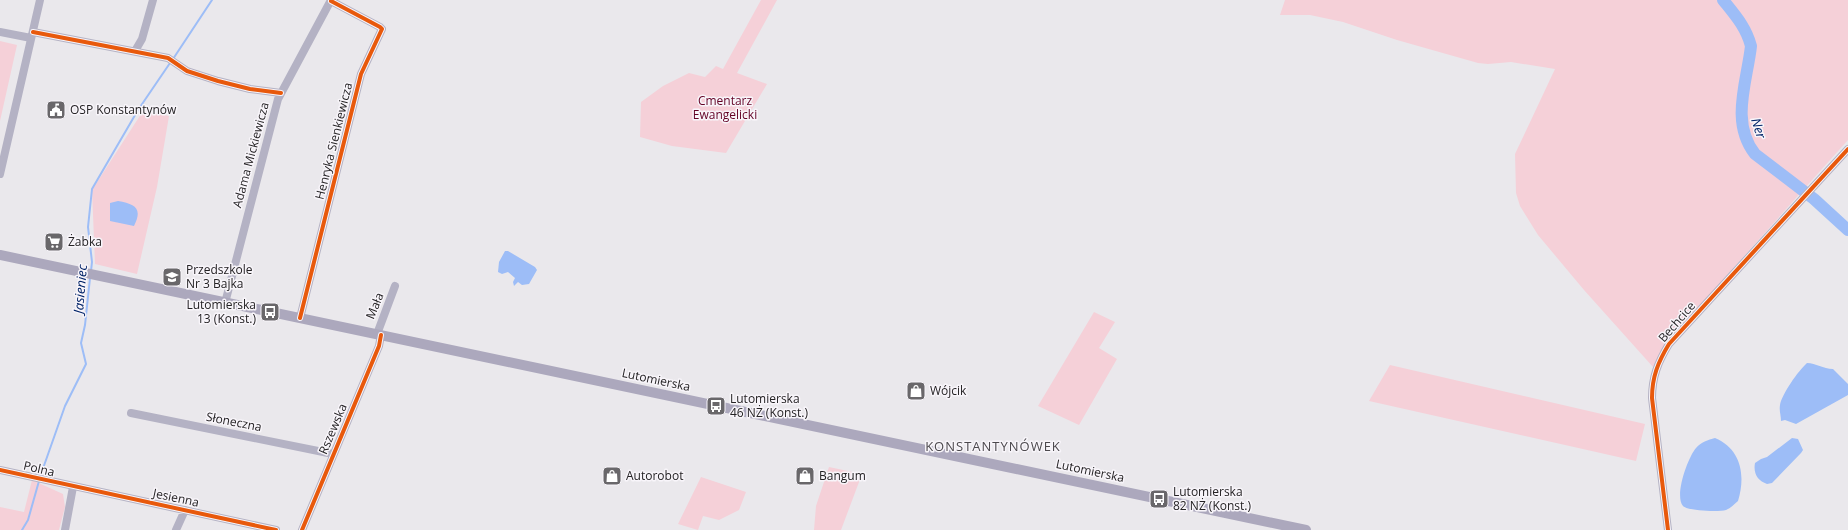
<svg xmlns="http://www.w3.org/2000/svg" width="1848" height="530" font-family="'Open Sans',sans-serif">
  <rect width="100%" height="100%" fill="#eae8ec"/>
  <path fill="#f5d0d8" d="M761 0H777L737 73 767 84 726 153 672 146 640 137 641 102 663 86 689 73 705 77 716 66 723 69Z
    M1285 0H1848V140L1667 342 1653 367 1584 290 1538 235 1520 206 1516 193 1515 154 1555 69 1511 62 1488 64 1478 63 1397 40 1343 22 1310 15H1280Z
    M0 41 17 45 0 121Z
    M143 111 169 116 157 187 137 274 95 264 92 190Z
    M1094 312 1115 322 1099 348 1117 359 1079 425 1038 406Z
    M1390 365 1645 424 1636 461 1369 401Z
    M829 467 862 474 841 530H814L816 506Z
    M701 477 746 492 739 510 719 520 703 516 698 530 678 524Z
    M32 480 63 494 65 507 59 530H0V507L24 512Z"/>
  <path fill="#9dbdf7" d="M118 201C135 204 143 208 134 226L110 221V203Z
    M505 251H508L535 267 537 270 529 284 522 285 518 282 514 286 513 282 515 278 508 272 502 274 498 272 499 262Z
    M1807 363C1816 363 1823 369 1833 369L1848 384V395L1796 424 1785 420 1781 421C1781 415 1779 411 1780 405 1782 394 1798 371 1807 363Z
    M1715 438C1741 449 1746 475 1738 501 1734 504 1731 508 1726 510 1719 512 1688 511 1683 506 1674 496 1688 457 1696 448 1701 442 1708 440 1715 438Z
    M1792 438 1798 439 1803 450 1801 453 1772 483 1767 484C1758 481 1753 474 1755 463L1761 459 1767 457Z"/>
  <g fill="none" stroke-linecap="round" stroke-linejoin="round">
    <path stroke="#9dbdf7" stroke-width="2" d="M173 59 212 0
      M91 271 92 262 88 227 92 189 138 110 170 63
      M40 477 65 406 86 364 81 343 85 325 90 278
      M22 530 28 520 39 481"/>
    <path stroke="#9dbdf7" stroke-width="12" d="M1723 0C1735 15 1746 27 1751 46 1747 82 1730 122 1755 154L1814 199 1848 230"/>
    <path stroke="#b4b2c4" stroke-width="8" d="M0 32 31 38
      M33 32 168 58 187 71 218 81 250 89 281 93
      M135 51 142 39 153 0
      M0 174 40 0
      M225 303 278 99 331 0
      M300 318 361 74 382 29 380 27 331 1
      M377 334 395 286
      M131 413 333 454
      M0 470 276 530
      M65 530 73 487
      M176 530 185 510
      M302 530 379 346 381 335
      M1668 530 1652 398C1652 377 1658 362 1669 344L1848 149"/>
    <path stroke="#aca8bd" stroke-width="10" d="M0 255 1306 530"/>
    <defs>
      <path id="cycleway" d="M33 32 168 58 187 71 218 81 250 89 281 93
        M300 318 361 74 382 29 380 27 331 1
        M0 470 276 530
        M302 530 379 346 381 335
        M1668 530 1652 398C1652 377 1658 362 1669 344L1848 149"/>
    </defs>
    <use href="#cycleway" stroke="#f8f5fa" stroke-width="6"/>
    <use href="#cycleway" stroke="#e8590c" stroke-width="4"/>
  </g>
  <defs>
    <symbol id="civic-square" viewBox="-11 -11 22 22"><rect x="-9" y="-9" width="18" height="18" rx="4" fill="#69676a" stroke="#f8f5fa"/><path d="M-.6-6.5H3V-4.5H.6V-3L4-1V1h2V6H-6V1h2V-1L-.6-3ZM-1.2 2.5V6h2.4V2.5Z" fill="#fff"/></symbol>
    <symbol id="supermarket-square" viewBox="-11 -11 22 22"><rect x="-9" y="-9" width="18" height="18" rx="4" fill="#69676a" stroke="#f8f5fa"/><path d="M-6-5.5h2.5l.6 2H6L4.5 2H-2.5L-4.4-4H-6ZM-1.5 3.2a1.3 1.3 0 1 0 .1 0ZM3 3.2a1.3 1.3 0 1 0 .1 0Z" fill="#fff"/></symbol>
    <symbol id="school-square" viewBox="-11 -11 22 22"><rect x="-9" y="-9" width="18" height="18" rx="4" fill="#69676a" stroke="#f8f5fa"/><path d="M0-5L7-2L0 1L-7-2ZM-4 1L0 2.5L4 1V4Q0 6-4 4Z" fill="#fff"/></symbol>
    <symbol id="bus-square" viewBox="-11 -11 22 22"><rect x="-9" y="-9" width="18" height="18" rx="4" fill="#69676a" stroke="#f8f5fa"/><path d="M-5-6H5V4H4V6H2V4H-2V6H-4V4H-5ZM-3.5-4V0h7V-4ZM-3.5 1.2v1.5H-2V1.2ZM2 1.2v1.5H3.5V1.2Z" fill="#fff"/></symbol>
    <symbol id="shop-square" viewBox="-11 -11 22 22"><rect x="-9" y="-9" width="18" height="18" rx="4" fill="#69676a" stroke="#f8f5fa"/><path d="M-5-2.5h2.3a2.7 3.5 0 0 1 5.4 0H5L5.5 6h-11ZM-1.5-2.5h3a1.5 2.3 0 0 0-3 0Z" fill="#fff"/></symbol>
  </defs>
  <g fill-rule="evenodd">
    <use href="#civic-square" x="45" y="99" width="22" height="22"/>
    <use href="#supermarket-square" x="43" y="231" width="22" height="22"/>
    <use href="#school-square" x="161" y="266" width="22" height="22"/>
    <use href="#bus-square" x="259" y="301" width="22" height="22"/>
    <use href="#shop-square" x="905" y="380" width="22" height="22"/>
    <use href="#bus-square" x="705" y="395" width="22" height="22"/>
    <use href="#shop-square" x="601" y="465" width="22" height="22"/>
    <use href="#shop-square" x="794" y="465" width="22" height="22"/>
    <use href="#bus-square" x="1148" y="488" width="22" height="22"/>
  </g>
  <g text-anchor="middle" stroke-width="3" stroke-linejoin="round" paint-order="stroke">
    <g font-size="12" fill="#630225" stroke="#f8f5fa">
      <text x="725" y="105">Cmentarz<tspan x="725" dy="14">Ewangelicki</tspan></text>
    </g>
    <g font-size="12" fill="#242224" stroke="#f8f5fa" text-anchor="start">
      <text x="70" y="114">OSP Konstantynów</text>
      <text x="68" y="246">Żabka</text>
      <text x="186" y="274">Przedszkole<tspan x="186" dy="14">Nr 3 Bajka</tspan></text>
      <text x="256" y="309" text-anchor="end">Lutomierska<tspan x="256" dy="14">13 (Konst.)</tspan></text>
      <text x="930" y="395">Wójcik</text>
      <text x="730" y="403">Lutomierska<tspan x="730" dy="14">46 NŻ (Konst.)</tspan></text>
      <text x="626" y="480">Autorobot</text>
      <text x="819" y="480">Bangum</text>
      <text x="1173" y="496">Lutomierska<tspan x="1173" dy="14">82 NŻ (Konst.)</tspan></text>
    </g>
    <g font-size="12" fill="#242224" stroke="#f8f5fa">
      <text transform="translate(334 141) rotate(-76)" y="4">Henryka Sienkiewicza</text>
      <text transform="translate(251 155) rotate(-75)" y="4">Adama Mickiewicza</text>
      <text transform="translate(375 306) rotate(-68)" y="4">Mała</text>
      <text transform="translate(1677 322) rotate(-49)" y="4">Bechcice</text>
      <text transform="translate(656 380) rotate(12)" y="4">Lutomierska</text>
      <text transform="translate(234 422) rotate(11)" y="4">Słoneczna</text>
      <text transform="translate(333 429) rotate(-67)" y="4">Rszewska</text>
      <text transform="translate(39 469) rotate(13)" y="4">Polna</text>
      <text transform="translate(1090 471) rotate(12)" y="4">Lutomierska</text>
      <text transform="translate(176 498) rotate(12)" y="4">Jesienna</text>
    </g>
    <g font-size="13" font-style="italic" fill="#002367" stroke="#f8f5fa">
      <text transform="translate(1759 128) rotate(72)" y="5">Ner</text>
      <text transform="translate(80 289) rotate(-85)" y="5">Jasieniec</text>
    </g>
    <g font-size="13" letter-spacing="1" fill="#4c494d" stroke="#f8f5fa">
      <text x="993" y="451">KONSTANTYNÓWEK</text>
    </g>
  </g>
</svg>
